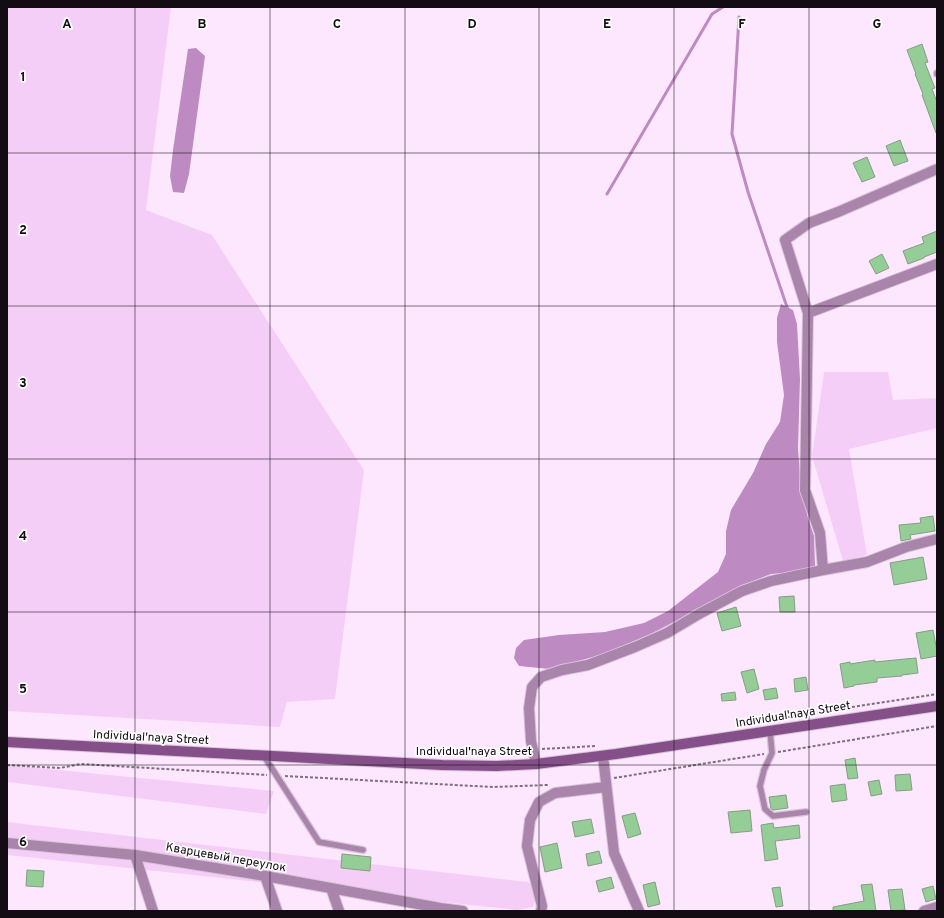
<svg xmlns="http://www.w3.org/2000/svg" width="944" height="918" font-family="Overpass,sans-serif">
  <rect width="100%" height="100%" fill="#fde7fe"/>
  <path fill="#f5cef8" d="M7 7H171L146 210 212 235 364 470 335 699 287 702 280 727 7 711Z
    M824 372H888L893 400 937 398V428L849 449 867 555 843 561 812 456Z
    M7 765 274 791 266 814 7 782Z
    M7 822 528 882 534 886 536 897 533 907 517 910 7 855Z"/>
  <path fill="#bd8ac1" d="M196 48 205 56 189 174 184 193 173 192 170 176 173 150 188 49Z
    M781 304 793 310 797 324 800 379 798 449 801 488 808 518 814 536 815 566 796 572 771 574 746 584 649 635 600 655 550 669 519 666 514 658 516 648 524 640 559 635 605 632 644 623 668 611 718 572 726 554V531L731 510 753 473 766 444 780 422 784 395 777 342V318Z"/>
  <g fill="none" stroke-linecap="round" stroke-linejoin="round">
    <path stroke="#bd8ac1" stroke-width="3" d="M739 17 732 134 748 192 788 310
      M607 194 712 14 723 7"/>
  </g>
  <path fill="#94cd96" stroke="#879c87" d="M922 44 928 62 925 63 935 88 932 89 937 102V133H936L922 95 923 94 915 74H916L907 50Z
    M900 140 908 161 894 166 886 146Z
    M867 157 875 177 862 182 853 163Z
    M937 231V252L924 257V258L908 264 903 251 924 243 922 237Z
    M882 254 889 268 876 274 869 261Z
    M933 516 935 531 910 535 911 539 901 541 899 525 921 523 920 518Z
    M923 557 927 579 894 585 890 563Z
    M794 596 795 612H780L779 597Z
    M736 607 741 626 722 631 717 613Z
    M933 630 937 651V656L921 659 916 633Z
    M916 658 918 673 902 675V676L877 678V682L854 685V686L844 688 840 664 850 662V664L875 660V662L905 659Z
    M754 669 759 689 747 693 741 672Z
    M806 677 808 690 795 692 794 679Z
    M776 688 778 698 765 700 763 690Z
    M735 692 736 700 722 701 721 694Z
    M855 758 858 778 848 779 845 760Z
    M910 774 912 790 896 791 895 775Z
    M879 780 882 794 871 796 868 782Z
    M845 784 847 800 832 802 830 786Z
    M786 795 788 808 773 810 771 809 769 797Z
    M750 810 752 831 731 833 728 812Z
    M635 813 641 834 628 838 622 816Z
    M591 819 594 833 575 837 572 822Z
    M773 823 774 828 799 825 800 838 775 841 778 859 765 861 761 825Z
    M557 843 562 868 545 872 540 847Z
    M599 851 602 863 588 866 586 854Z
    M342 854 371 857 370 871 341 868Z
    M27 870 44 871 43 887 26 886Z
    M611 877 614 888 599 892 596 881Z
    M655 882 660 904 648 907 643 885Z
    M872 884 876 911H833V907L864 901 861 885Z
    M933 886 936 899 926 902 922 889Z
    M780 887 783 906 776 907 772 888Z
    M902 889 905 910 891 911 888 890Z"/>
  <g fill="none" stroke-linecap="round" stroke-linejoin="round">
    <defs>
      <path id="service" d="M937 73V74
        M770 731 772 753 764 770 760 786 765 809 773 816 806 812
        M264 756 319 842 363 850"/>
      <path id="minor" d="M808 313 937 264
        M823 570 867 562 906 547 937 539
        M603 756 614 853 639 911
        M536 764 531 741 529 708 532 687 541 677 562 670 588 665 635 647 667 633 699 614 742 591 771 581 823 570 820 533 805 490 808 313 785 240 809 223 838 212 937 169
        M7 843 135 855 265 876 440 908 463 911
        M135 855 153 911
        M265 876 277 911
        M331 888 339 911
        M541 911 542 906 527 846 530 820 539 802 555 793 606 787
        M924 911 937 907"/>
      <path id="secondary" d="M7 742 442 765 497 766 536 764 616 754 937 706"/>
    </defs>
    <use href="#service" stroke="#d8c4d8" stroke-width="8"/>
    <use href="#minor" stroke="#d8c4d8" stroke-width="12"/>
    <use href="#secondary" stroke="#d8c4d8" stroke-width="12"/>
    <path stroke="#7c6f7d" stroke-width="2" stroke-dasharray="3 2" stroke-linecap="butt" d="M768 720 937 694
      M542 749 596 746
      M778 752 937 726
      M7 765 60 768 81 764 267 775
      M285 776 493 787 548 785
      M614 778 764 754"/>
    <use href="#service" stroke="#a984ab" stroke-width="5.5"/>
    <use href="#minor" stroke="#a984ab" stroke-width="10"/>
    <use href="#secondary" stroke="#855089" stroke-width="10"/>
  </g>
  <path fill="none" stroke="#130c13" stroke-width="1" stroke-opacity="0.55" d="M135 7V911M270 7V911M405 7V911M539 7V911M674 7V911M809 7V911M7 153H937M7 306H937M7 459H937M7 612H937M7 765H937"/>
  <g text-anchor="middle" stroke-width="3.5" stroke-linejoin="round" paint-order="stroke">
    <g font-size="12" fill="#130c13" stroke="#fcfcfc">
      <text transform="translate(793 714) rotate(-9)" y="4">Individual'naya Street</text>
      <text transform="translate(151 737) rotate(3)" y="4">Individual'naya Street</text>
      <text x="474" y="755">Individual'naya Street</text>
      <text transform="translate(226 857) rotate(10)" y="4">Кварцевый переулок</text>
    </g>
  </g>
  <g font-size="13" text-anchor="middle" font-weight="bold" fill="#130c13" stroke="#fcfcfc" stroke-width="3.5" stroke-linejoin="round" paint-order="stroke">
    <text x="67" y="28">A</text>
    <text x="202" y="28">B</text>
    <text x="337" y="28">C</text>
    <text x="472" y="28">D</text>
    <text x="607" y="28">E</text>
    <text x="742" y="28">F</text>
    <text x="877" y="28">G</text>
    <text x="23" y="81">1</text>
    <text x="23" y="234">2</text>
    <text x="23" y="387">3</text>
    <text x="23" y="540">4</text>
    <text x="23" y="693">5</text>
    <text x="23" y="846">6</text>
  </g>
  <rect width="944" height="918" fill="none" stroke="#130c13" stroke-width="16"/>
</svg>
